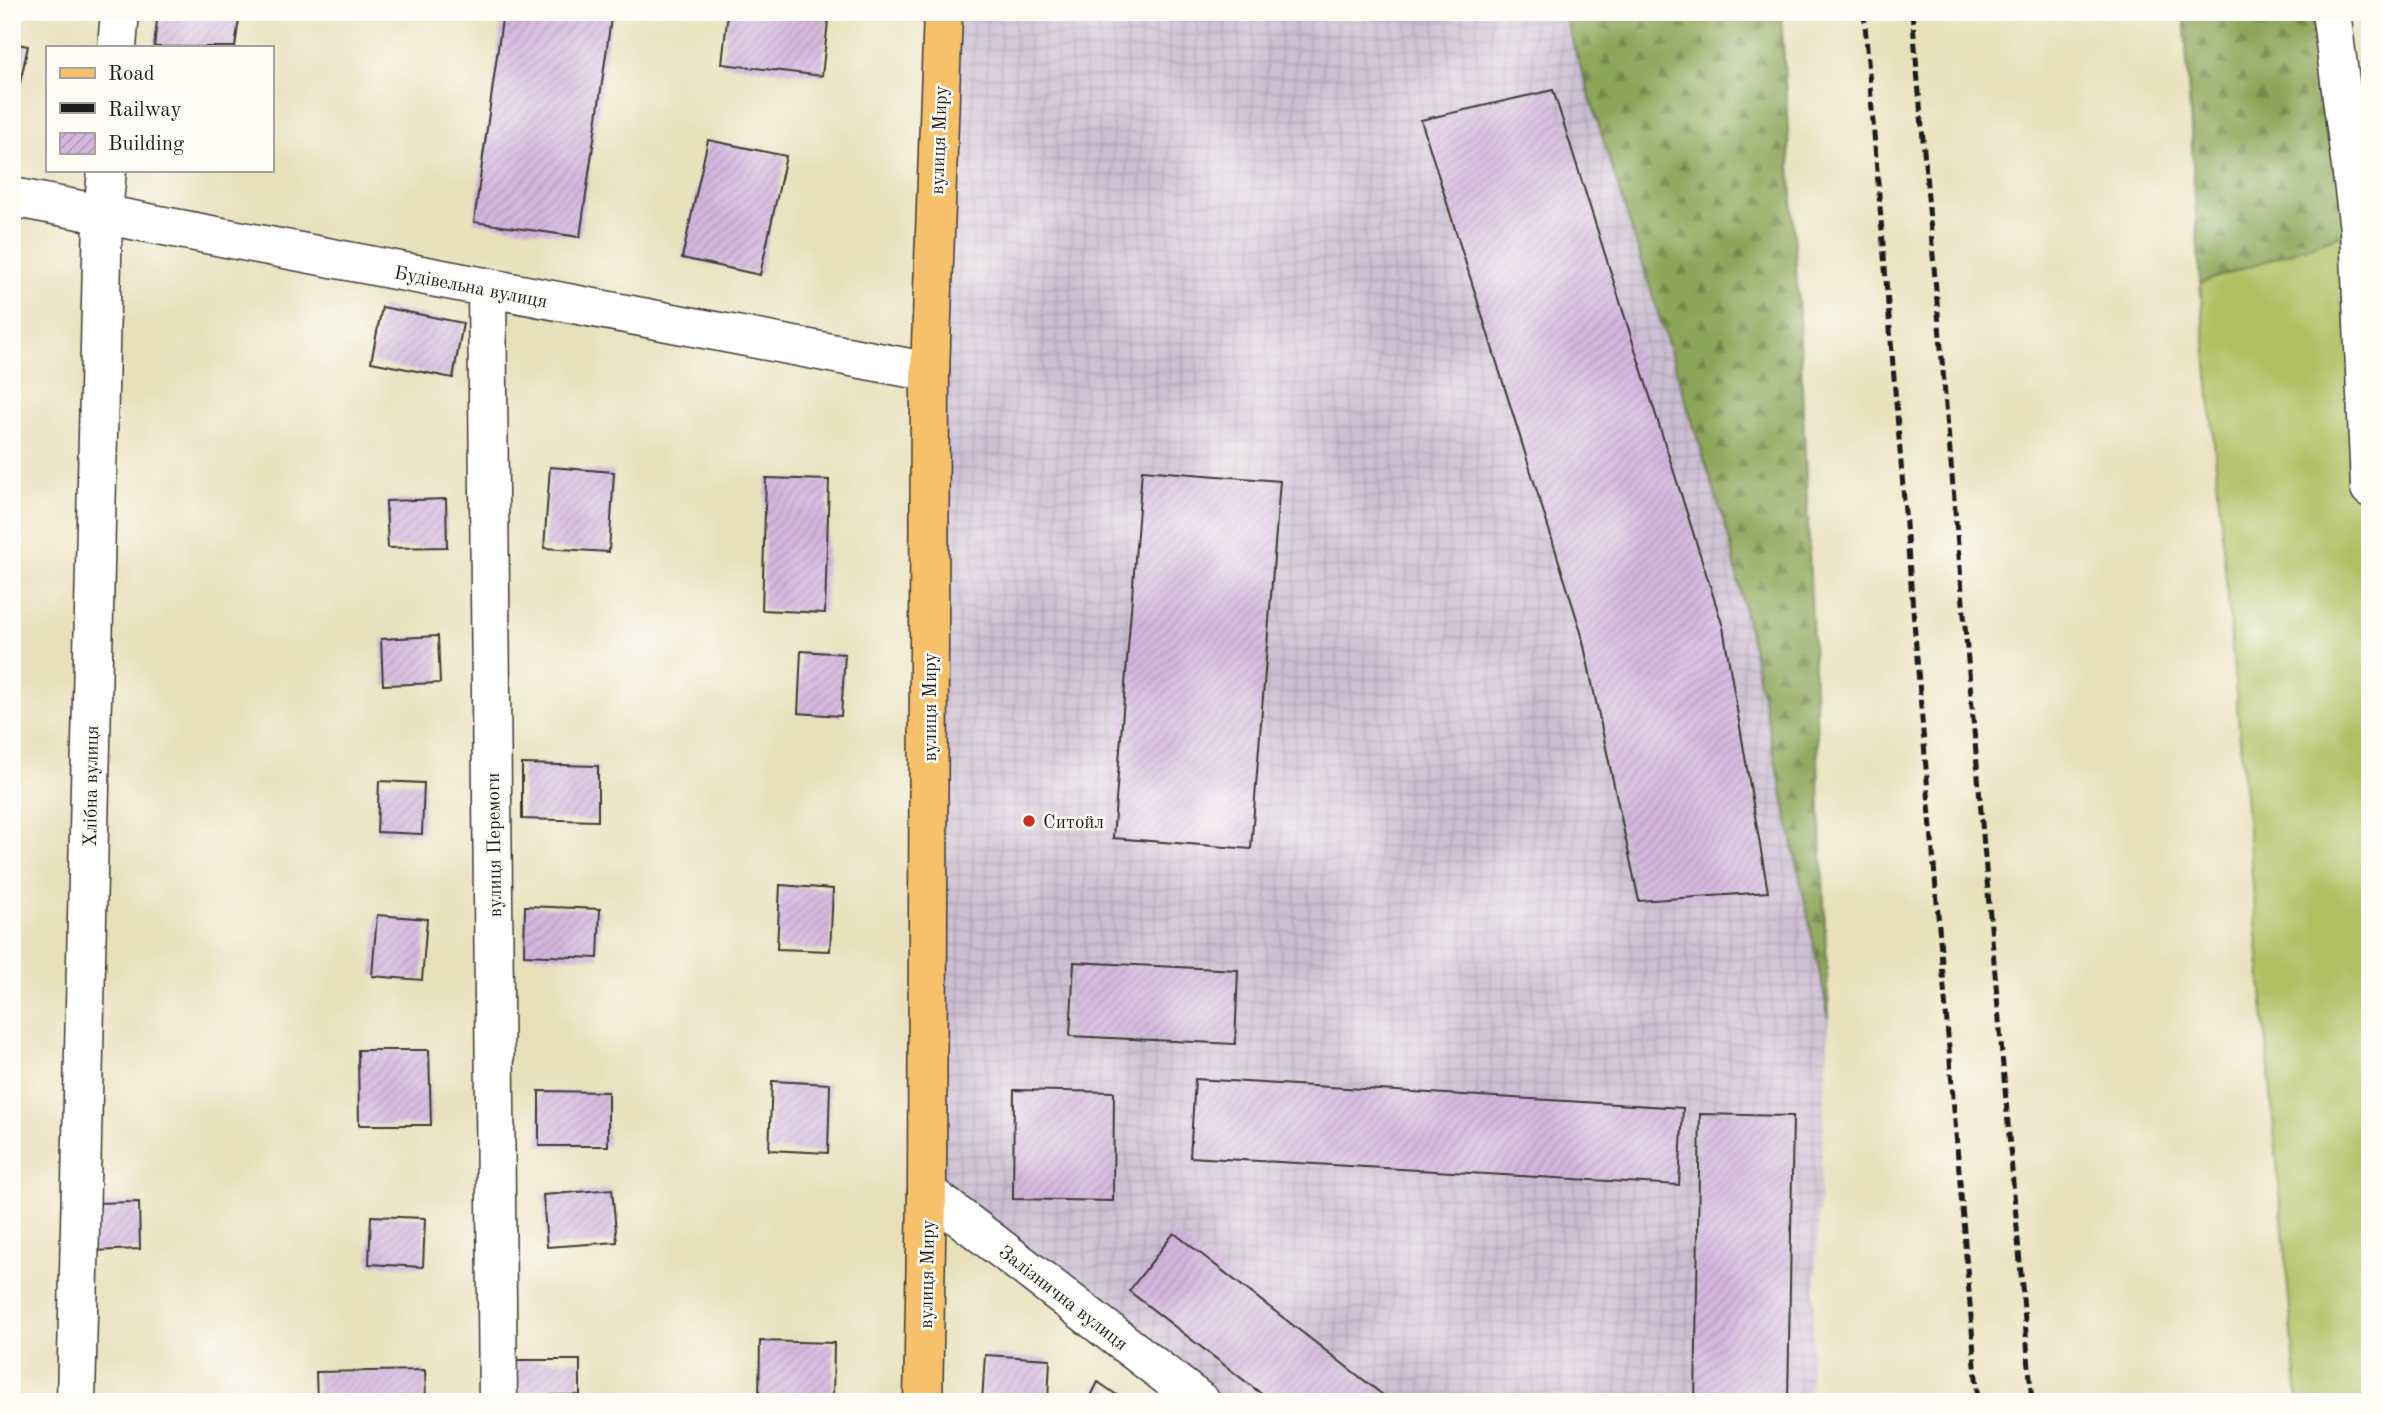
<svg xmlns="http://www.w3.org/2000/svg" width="2382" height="1414" font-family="'Old Standard TT',serif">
  <defs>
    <pattern id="industrial-grid" width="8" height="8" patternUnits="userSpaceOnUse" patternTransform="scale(1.75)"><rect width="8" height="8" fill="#ccbed3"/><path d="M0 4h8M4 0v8" fill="none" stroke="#afa3b5"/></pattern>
    <pattern id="forest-firs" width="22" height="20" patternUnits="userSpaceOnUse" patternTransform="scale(1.75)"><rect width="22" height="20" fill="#8ba658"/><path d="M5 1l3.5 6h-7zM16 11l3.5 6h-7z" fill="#718648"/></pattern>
    <pattern id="building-hatch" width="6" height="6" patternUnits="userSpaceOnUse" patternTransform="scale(1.75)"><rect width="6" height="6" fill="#d3b6dd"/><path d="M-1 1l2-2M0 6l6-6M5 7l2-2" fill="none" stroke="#b59cbd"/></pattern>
  </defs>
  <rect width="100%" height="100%" fill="#fdfcf7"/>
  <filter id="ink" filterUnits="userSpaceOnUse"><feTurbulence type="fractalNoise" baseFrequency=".0143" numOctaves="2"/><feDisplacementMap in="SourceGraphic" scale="14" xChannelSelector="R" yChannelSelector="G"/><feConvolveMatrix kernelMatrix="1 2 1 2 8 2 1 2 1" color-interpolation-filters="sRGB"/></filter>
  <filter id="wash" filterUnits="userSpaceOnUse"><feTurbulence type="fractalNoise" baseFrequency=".00686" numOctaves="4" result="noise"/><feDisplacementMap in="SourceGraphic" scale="28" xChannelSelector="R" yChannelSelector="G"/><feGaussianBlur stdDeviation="1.57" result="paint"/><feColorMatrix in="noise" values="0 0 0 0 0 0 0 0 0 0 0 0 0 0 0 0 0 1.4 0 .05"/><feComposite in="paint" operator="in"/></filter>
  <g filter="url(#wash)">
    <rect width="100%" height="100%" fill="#e8e0bb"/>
    <path fill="url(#industrial-grid)" d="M943 12H1563L1730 541 1829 1018 1809 1402H1201L927 1192Z"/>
    <path fill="#afbf62" stroke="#666e3f" stroke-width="2" d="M2370 228V1402H2298L2200 283 2359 229Z"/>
    <path fill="url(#forest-firs)" stroke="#54613a" stroke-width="2" d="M1563 12H1781L1799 316 1829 1018 1730 541Z
      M2184 12H2331L2359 229 2200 283Z"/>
    <g id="blocks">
      <path fill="url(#building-hatch)" d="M158 12H240L235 47H154Z
        M503 12H612L580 237 474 222Z
        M728 12H829L822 76 722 64Z
        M12 43 28 46 13 115H12Z
        M1553 90 1723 627 1768 892 1639 901 1581 632 1421 120Z
        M708 140 786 156 760 275 682 258Z
        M382 307 463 323 453 378 371 362Z
        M550 467 614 472 609 552 544 548Z
        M1142 470 1280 481 1251 849 1113 838Z
        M766 478 829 480 825 613 762 610Z
        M446 499 447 547 388 548 386 501Z
        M438 636 440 683 383 685 381 639Z
        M801 651 845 654 841 716 798 713Z
        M522 764 598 766V821L522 819Z
        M379 781 424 783 422 834 377 832Z
        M780 885 833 889 830 951 777 949Z
        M525 906 600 909 598 958 524 955Z
        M377 915 427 919 422 980 372 976Z
        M1074 962 1238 970 1235 1044 1070 1036Z
        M358 1050H429L431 1125H359Z
        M1195 1079 1683 1108 1679 1185 1190 1157Z
        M772 1081 830 1084 828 1153 769 1150Z
        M1014 1090 1114 1092 1113 1201 1013 1199Z
        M539 1091 608 1092V1146H539Z
        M1700 1114 1793 1116 1788 1402H1695Z
        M612 1189 617 1242 547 1247 543 1195Z
        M139 1202 140 1249 92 1251 91 1203Z
        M371 1216 425 1218 423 1267 369 1264Z
        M1174 1233 1392 1402H1272L1129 1291Z
        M760 1341 834 1343 833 1402H759Z
        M985 1355 1050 1359 1048 1402H982Z
        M516 1360H580V1395L517 1396Z
        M425 1370 426 1402H317L316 1372Z
        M1098 1382 1127 1402H1088Z"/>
    </g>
  </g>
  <g filter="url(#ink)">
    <use href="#blocks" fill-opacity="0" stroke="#3b3934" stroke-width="2"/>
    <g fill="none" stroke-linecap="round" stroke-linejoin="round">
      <defs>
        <path id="street" d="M2331 12 2359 229 2370 488
          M117 47 120 12
          M12 197 930 372
          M487 289 498 1402
          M927 1192 1201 1402
          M76 1402 103 215 107 170"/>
        <path id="primary" d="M923 1402 927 1192 930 372 943 12"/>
      </defs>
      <use href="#street" stroke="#3b3934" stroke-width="41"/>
      <use href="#primary" stroke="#3b3934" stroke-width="41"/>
      <use href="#street" stroke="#fff" stroke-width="38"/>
      <use href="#primary" stroke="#f6c16b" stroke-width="38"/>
      <path stroke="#1c1c1c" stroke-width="5" stroke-dasharray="10 5" stroke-linecap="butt" d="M1864 12 1978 1402
        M1912 12 2032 1402"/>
    </g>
  </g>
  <circle fill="#c8321e" stroke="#fdfcf7" stroke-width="2.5" cx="1029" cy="821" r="7"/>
  <g text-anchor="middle" stroke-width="5" stroke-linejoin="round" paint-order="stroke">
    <g font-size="19" fill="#1c1c1c" stroke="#fdfcf7">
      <text transform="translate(938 140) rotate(-88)" y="7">вулиця Миру</text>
      <text transform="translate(471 286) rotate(11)" y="7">Будівельна вулиця</text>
      <text transform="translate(929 707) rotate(-90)" y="7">вулиця Миру</text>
      <text transform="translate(90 786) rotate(-89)" y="7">Хлібна вулиця</text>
      <text transform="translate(493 845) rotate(-91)" y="7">вулиця Перемоги</text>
      <text transform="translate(926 1274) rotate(-89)" y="7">вулиця Миру</text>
      <text transform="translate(1064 1297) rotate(38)" y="7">Залізнична вулиця</text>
    </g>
    <g font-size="19" fill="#1c1c1c" stroke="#fdfcf7" text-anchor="start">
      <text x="1043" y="828">Ситойл</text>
    </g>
  </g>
  <rect width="2382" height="1414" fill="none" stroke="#fdfcf7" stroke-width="42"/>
  <rect x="46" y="46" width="228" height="126" fill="#fdfcf7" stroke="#a3a29f" stroke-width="2"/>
  <rect x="60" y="68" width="35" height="10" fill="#f6c16b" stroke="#a3a29f" stroke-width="2"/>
  <text x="108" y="80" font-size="21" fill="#1c1c1c">Road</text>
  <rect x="60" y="103" width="35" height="10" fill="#1c1c1c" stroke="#a3a29f" stroke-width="2"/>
  <text x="108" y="116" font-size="21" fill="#1c1c1c">Railway</text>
  <rect x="60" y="133" width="35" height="21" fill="url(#building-hatch)" stroke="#a3a29f" stroke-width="2"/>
  <text x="108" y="150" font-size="21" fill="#1c1c1c">Building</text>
</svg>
